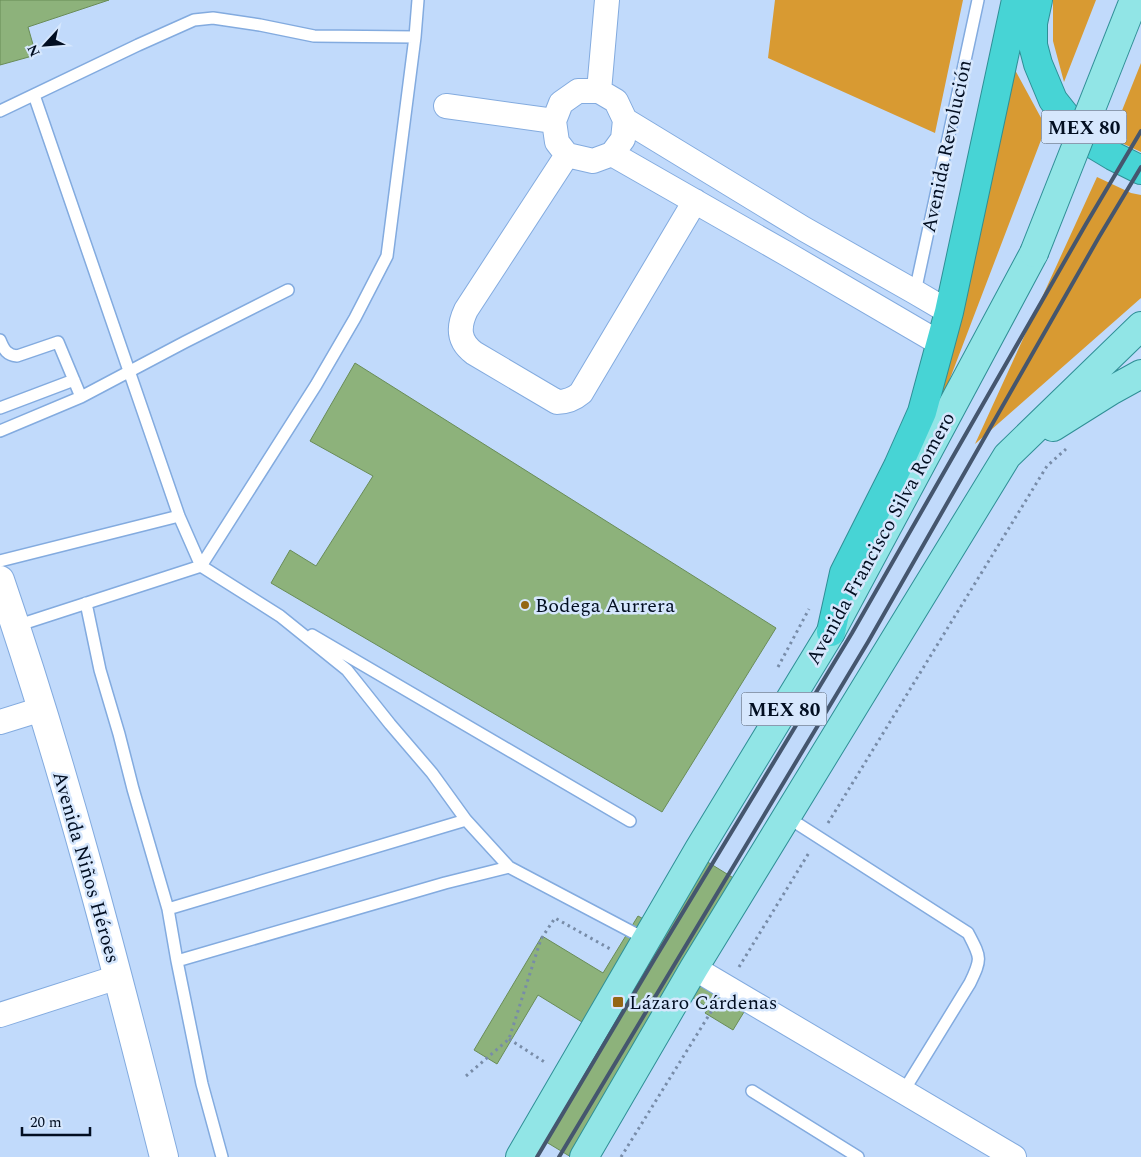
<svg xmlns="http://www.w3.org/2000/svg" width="1141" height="1157" font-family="Spectral,serif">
  <rect width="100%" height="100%" fill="#c1dafb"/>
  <path fill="#d89a32" d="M775 0H963L935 133 768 58Z
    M1053 0H1096L1064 82 1053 41Z
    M1141 63V152L1111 138Z
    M1014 68 1046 127 938 410Z
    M1097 177 1131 193 1141 195V298L975 444Z"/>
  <path fill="#8db27b" stroke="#698c57" d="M0 0H109L28 27 36 55 0 65Z
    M355 363 776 628 662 812 271 583 290 550 316 566 373 476 310 441Z
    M693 853 740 882 696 955 755 994 733 1030 705 1013 709 1008 690 996 571 1157 528 1131 580 1046 572 1040 582 1022 538 995 497 1064 474 1050 542 936 603 973 638 916 651 923Z"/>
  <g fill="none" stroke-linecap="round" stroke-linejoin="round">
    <defs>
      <path id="service" d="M34 95 179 516 201 566 280 616 347 670 390 724 432 773 466 820 509 867 634 933 647 938
        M0 111 138 45 194 20 213 18 260 25 314 36 415 37
        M915 292 978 0
        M0 340C4 350 7 355 17 356L58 342 81 397
        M0 408 74 380
        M0 431 81 397 185 342 288 290
        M0 561 179 516
        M86 603 100 670 119 734 133 789 168 909 466 820
        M16 626 201 566 316 385 355 318 387 256 415 37 418 0
        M312 635 630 821
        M787 817 968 933C981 958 982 958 970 983L903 1092
        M168 909 177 961
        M752 1091 858 1157
        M222 1157 202 1084 177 961 445 883 509 867"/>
      <path id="minor" d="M578 91H599L616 101 625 120 623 139 612 154 593 161 567 155 557 142 554 121 561 103Z
        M599 91 607 0
        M446 106 554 121
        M625 120 804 229 915 292 949 312
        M612 154 787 254 941 344
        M567 155 466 310C458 327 458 341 474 353L557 402C566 402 574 399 581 393L695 201
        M0 722 42 709
        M694 968 1014 1157
        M0 1015 118 977"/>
      <path id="tertiary" d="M0 580C65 769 115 963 164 1157"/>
      <path id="primary" d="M1053 427 1112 390 1141 374
        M520 1157 699 849 831 632 1034 253
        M584 1157 694 968 1007 456 1141 326"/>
      <path id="motorway" d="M1038 0 1033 23V45L1038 64 1053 100 1076 129 1093 144 1113 156 1141 170
        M831 632 844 573 898 466 922 412 949 312 1016 0"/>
    </defs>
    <use href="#service" stroke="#83abdf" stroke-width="14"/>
    <use href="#minor" stroke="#83abdf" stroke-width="26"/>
    <use href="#tertiary" stroke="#83abdf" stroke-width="30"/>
    <use href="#primary" stroke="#2f8f96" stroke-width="30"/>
    <use href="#motorway" stroke="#2f8f96" stroke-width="30"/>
    <path stroke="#788ca8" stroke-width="3" stroke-dasharray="2.5 4" stroke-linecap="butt" d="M778 667 809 609
      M828 823 1047 466 1066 449
      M739 967 810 851
      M509 1039 546 1063
      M466 1076 509 1039 541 939 555 918 612 950
      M621 1157 714 1007"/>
    <use href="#service" stroke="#fff" stroke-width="11"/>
    <use href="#minor" stroke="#fff" stroke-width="24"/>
    <use href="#tertiary" stroke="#fff" stroke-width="28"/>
    <use href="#primary" stroke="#91e5e6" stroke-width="28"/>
    <use href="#motorway" stroke="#47d4d5" stroke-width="28"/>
    <path stroke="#45566e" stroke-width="4" d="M537 1157 654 960 852 633 1086 224 1141 131
      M559 1157 868 642 1099 237 1141 167"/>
    <defs>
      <path id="primary-bridge" d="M1034 253 1134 0"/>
    </defs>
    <use href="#primary-bridge" stroke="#2f8f96" stroke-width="30" stroke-linecap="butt"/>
    <use href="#primary-bridge" stroke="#91e5e6" stroke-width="28"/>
  </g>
  <g fill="#946614" stroke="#d6e7fd" stroke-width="2">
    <circle cx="525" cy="605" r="5"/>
    <rect x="612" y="996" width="12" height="12" rx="2.5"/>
  </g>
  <g text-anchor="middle" stroke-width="5" stroke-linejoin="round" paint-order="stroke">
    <g fill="#d6e7fd" stroke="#424f63" stroke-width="1">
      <rect x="1041.5" y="110.5" width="85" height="33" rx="4"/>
      <rect x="741.5" y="692.5" width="85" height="33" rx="4"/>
    </g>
    <g font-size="19" font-weight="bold" fill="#020e21">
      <text x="1084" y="134">MEX 80</text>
      <text x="784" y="716">MEX 80</text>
    </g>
    <g font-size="20" fill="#020e21" stroke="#d6e7fd">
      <text transform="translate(946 146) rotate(-78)" y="7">Avenida Revolución</text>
      <text transform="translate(880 538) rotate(-61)" y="7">Avenida Francisco Silva Romero</text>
      <text transform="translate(87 867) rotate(74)" y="7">Avenida Niños Héroes</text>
    </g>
    <g font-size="20" fill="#020e21" stroke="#d6e7fd" text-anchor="start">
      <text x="535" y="612">Bodega Aurrera</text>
      <text x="629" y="1009">Lázaro Cárdenas</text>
    </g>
  </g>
  <g transform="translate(45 45) rotate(244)" stroke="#d6e7fd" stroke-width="4" paint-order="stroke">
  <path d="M0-4L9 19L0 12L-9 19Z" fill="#020e21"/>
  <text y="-8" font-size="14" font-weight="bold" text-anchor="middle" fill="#020e21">N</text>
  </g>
  <path d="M22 1127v8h68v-8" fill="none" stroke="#020e21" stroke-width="2.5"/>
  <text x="30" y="1127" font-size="15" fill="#020e21" stroke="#d6e7fd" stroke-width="4" paint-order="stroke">20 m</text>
</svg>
